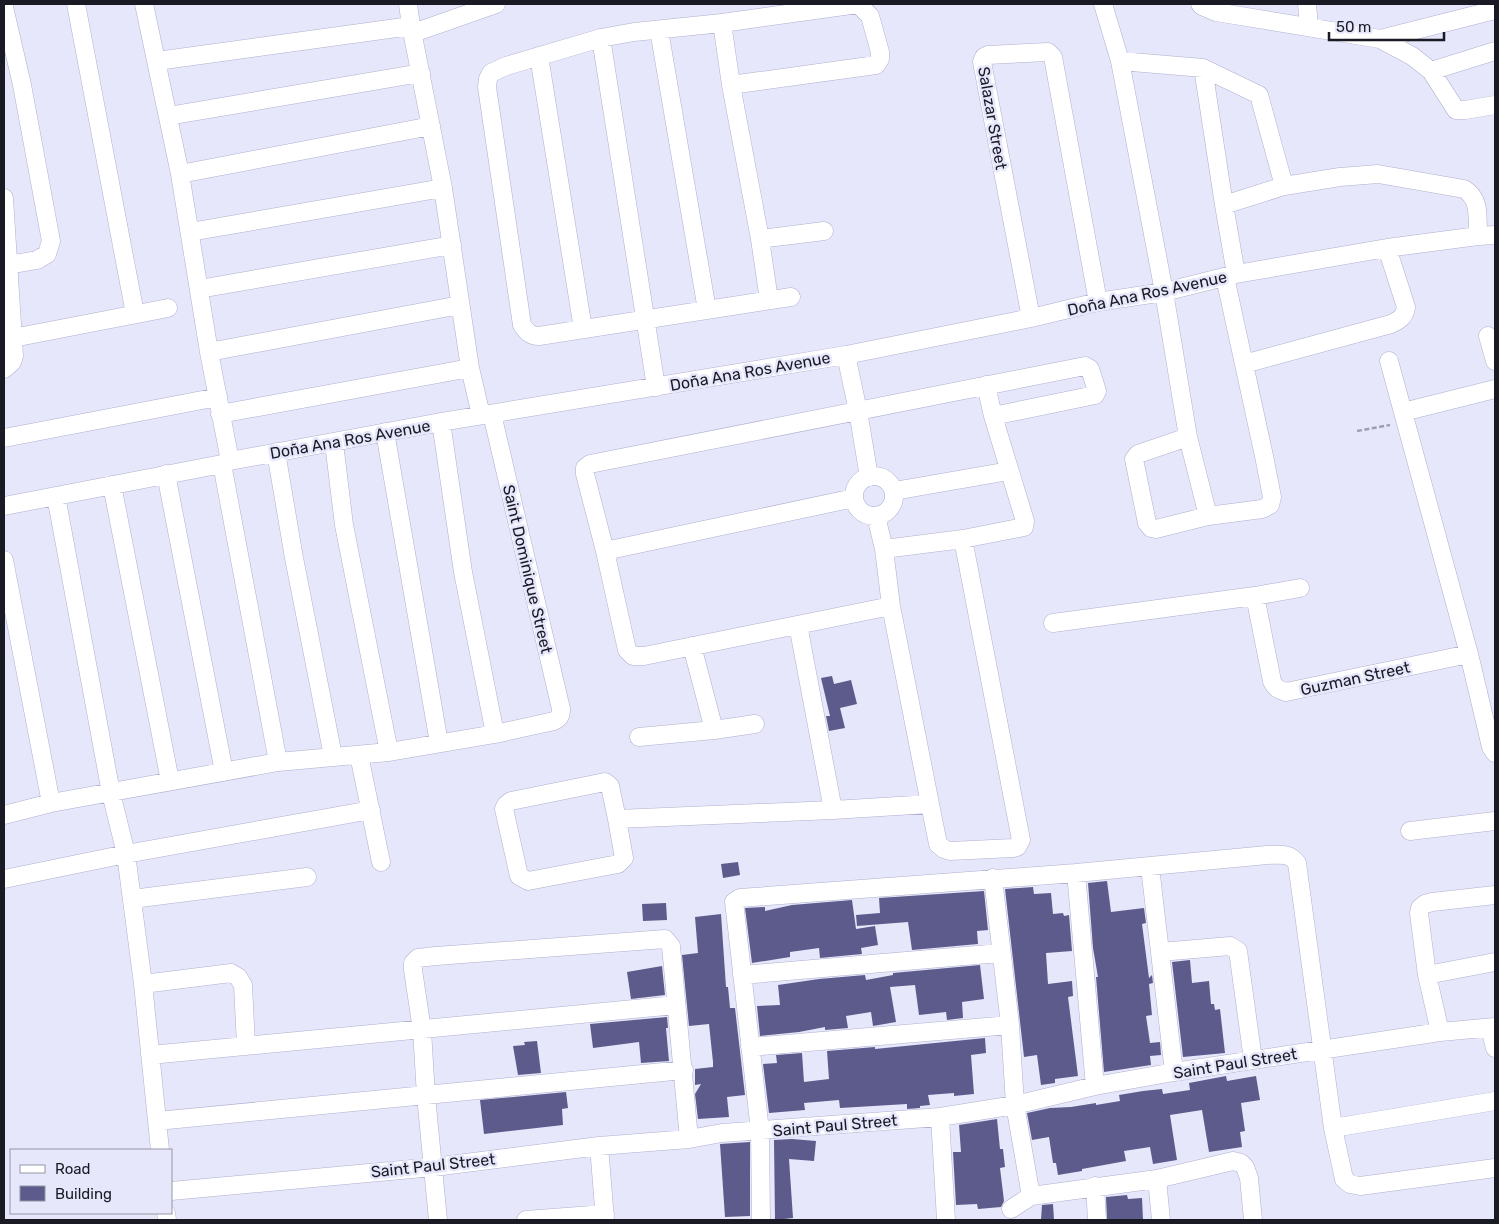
<svg xmlns="http://www.w3.org/2000/svg" width="1499" height="1224" font-family="Rubik,sans-serif">
  <rect width="100%" height="100%" fill="#e6e7fb"/>
  <path fill="#5c5b8b" d="M832 676 834 684 851 680 857 704 840 708 845 728 829 731 826 716H830L821 678Z
    M738 862 740 875 723 878 721 864Z
    M1107 881 1111 912 1144 908 1146 923 1142 924 1149 978 1152 975 1153 983 1149 984 1152 1015 1146 1016 1150 1043 1160 1042 1161 1055 1150 1056 1151 1065 1104 1072 1096 977H1098L1093 948 1088 883Z
    M1033 887 1034 894 1051 893 1053 914 1063 913 1064 916 1069 915 1072 951 1046 953 1048 984 1072 981 1073 996 1068 997 1078 1076 1055 1079V1083L1041 1085 1037 1055 1024 1057 1005 889Z
    M984 891 988 930 977 931 978 944 912 950 908 922 857 926 856 915 880 913 879 898Z
    M852 900 856 929 875 926 878 945 861 948 862 954 820 958 819 948 790 952V957L752 963 745 908 765 907V911L792 905Z
    M666 903 667 920 643 921 642 904Z
    M721 914 726 987H728L730 1008H735L745 1095 727 1097 729 1117 698 1119 695 1094 701 1084 695 1085V1069L713 1067V1062L709 1024 689 1026 682 955 698 953 695 917Z
    M1190 960 1192 983 1209 981 1211 1004H1214L1215 1010 1220 1009 1225 1053 1183 1057 1172 962Z
    M980 965 984 999 962 1002 963 1018 947 1020 946 1012 919 1015 915 985 890 987 896 1022 873 1026 871 1012 846 1016 848 1028 825 1030V1027L799 1032 760 1036 757 1006 780 1005 778 985 819 979 865 975 866 980 893 975V973Z
    M662 966 665 995 631 999 627 972Z
    M667 1017 668 1028H666L669 1061 641 1063 639 1042 593 1048 590 1024Z
    M985 1038 986 1053 971 1055 974 1094 954 1096V1093L928 1095 930 1105 920 1106V1108L907 1109V1104L840 1108 839 1100 804 1103 805 1110 769 1113 763 1064 777 1063 776 1055 802 1053 804 1082 829 1079 827 1051 875 1047V1049Z
    M537 1041 541 1073 518 1075 513 1046 525 1045 524 1042Z
    M1226 1076 1227 1081 1256 1076 1260 1100 1241 1103 1245 1131 1240 1132 1242 1147 1209 1152 1202 1110 1170 1115 1177 1160 1153 1164 1150 1147 1124 1151 1126 1161 1082 1169V1171L1058 1175 1056 1163H1053L1049 1137 1032 1140 1027 1113 1050 1108 1071 1107 1096 1103V1105L1120 1101 1119 1095 1143 1091 1162 1089 1163 1094 1190 1090 1189 1083Z
    M566 1092 568 1108 562 1109 563 1125 484 1134 480 1100Z
    M997 1119 1000 1149H1003L1005 1167 1000 1168 1004 1201 1001 1207 978 1209 977 1204 956 1205 953 1152H961L959 1125Z
    M792 1139 816 1141 814 1161 789 1159 793 1218 775 1220 774 1140Z
    M750 1142V1216L725 1217 720 1144Z
    M1127 1195 1128 1199 1142 1198 1143 1220H1107L1106 1197Z
    M1053 1204 1054 1220H1041L1042 1205Z"/>
  <g fill="none" stroke-linecap="round" stroke-linejoin="round">
    <defs>
      <path id="minor" d="M76 4 135 314
        M144 4 180 174 209 352 230 461
        M408 4 411 26 443 188 470 368 481 415
        M1103 4 1120 61 1164 292 1188 437 1208 516
        M1200 4 1202 6 1216 12 1380 39 1412 56 1431 71 1456 110H1465L1495 105
        M1307 4 1309 27
        M4 7 22 85 51 241 47 254 37 260 8 265
        M722 23 731 85 760 239 769 300
        M659 30 707 310
        M601 38 656 387
        M1380 39 1491 11
        M539 56 583 329
        M157 61 411 26 419 31 496 4
        M1120 61 1203 68 1259 95 1284 186
        M1203 68 1224 205 1236 274
        M1431 71 1495 51
        M731 85 876 65 880 59V52L870 16 858 4 722 23 634 32 601 38 506 66 491 73 488 79 487 87 522 325C527 332 530 336 539 336L791 297
        M168 116 421 73
        M180 174 431 126
        M4 198 14 356 12 362 4 369
        M1224 205 1284 186 1340 177 1378 174 1464 189C1481 199 1477 218 1478 236
        M190 232 443 188
        M760 239 824 231
        M199 289 452 245
        M1031 318 982 62 984 57 988 55 1048 52 1053 57 1098 302
        M1488 336 1495 361
        M13 338 168 308
        M209 352 460 305
        M846 355 858 411 869 477
        M1389 361 1469 654 1491 747 1495 753
        M1244 364 1391 324C1399 320 1405 317 1406 307L1387 248
        M1403 412 1495 389
        M220 414 470 368
        M441 422 463 572 495 734
        M385 432 439 743
        M1188 437 1138 454 1134 459 1147 523 1151 528 1156 529 1208 516 1262 509 1270 505 1272 497 1264 456 1225 277
        M4 438 218 397
        M334 443 344 525 389 752
        M276 452 294 558 333 756
        M222 464 278 762
        M166 474 224 772
        M854 496a20 20 0 1 1 40 0a20 20 0 1 1-40 0Z
        M112 485 170 781
        M894 491 1009 471
        M56 496 111 793 126 854 143 984 160 1150
        M4 506 222 464 230 461 441 422 846 355 1031 318 1098 302 1164 292 1236 274 1387 248 1478 236 1495 235
        M876 516 884 549 891 606 930 804
        M884 549 963 539 1024 527 1025 521 993 416 986 385
        M605 551 854 498
        M4 560 51 803
        M1255 596 1272 681C1275 688 1279 690 1286 692L1469 654
        M891 606 644 656H633L627 650 605 551 585 474V468L590 464 1085 366 1090 369 1097 391 1095 395 993 416
        M1053 623 1255 596 1300 588
        M798 625 833 810
        M714 730 755 724
        M639 737 714 730 692 646
        M359 755 381 862
        M4 815 51 803 278 762 389 752 495 734 554 721C560 718 561 715 561 709L492 414
        M617 819 610 786 605 782 511 801 506 805 504 809 519 876 528 881 618 864 624 858 617 819 833 810 930 804 938 844 944 849 950 851 1013 848 1017 847 1021 840 963 539
        M1410 831 1495 821
        M1150 867 1174 1072
        M1076 873 1095 1086
        M993 878 1010 1025 1015 1105 1031 1196 1157 1179 1233 1161 1241 1163 1245 1167 1249 1178 1253 1220
        M4 879 126 854 371 810
        M132 899 307 877
        M1160 952 1230 946 1238 951 1253 1060
        M742 975 1000 953
        M1427 975 1495 962
        M143 984 231 973 238 977 243 985 246 1045
        M1490 1028 1495 1048
        M1440 1032 1427 975 1419 913 1420 908 1425 904 1432 902 1495 895
        M750 1047 1010 1025
        M150 1055 676 1005
        M940 1117 946 1220
        M157 1121 684 1070
        M1333 1128 1495 1101
        M599 1146 605 1220
        M1157 1179 1161 1220
        M1095 1186 1097 1220
        M171 1191 434 1167 599 1146 689 1139 722 1133 940 1117 1015 1105 1095 1086 1174 1072 1440 1032 1495 1027
        M1011 1209 1031 1196
        M166 1213 167 1220
        M438 1220 426 1096 422 1030 413 970V963L418 958 436 956 665 939 671 946 689 1139
        M526 1220 605 1214
        M761 1220 760 1131 735 910 734 902 740 898 1076 873 1267 855C1279 855 1289 852 1297 863L1333 1128 1344 1179 1350 1184 1360 1186 1495 1168"/>
    </defs>
    <use href="#minor" stroke="#afb0cf" stroke-width="19"/>
    <path stroke="#9e9faf" stroke-width="2.5" stroke-dasharray="5 2.5" stroke-linecap="butt" d="M1357 431 1390 425"/>
    <use href="#minor" stroke="#fff" stroke-width="18"/>
  </g>
  <g text-anchor="middle" stroke-width="5" stroke-linejoin="round" paint-order="stroke">
    <g font-size="16" fill="#1a1a25" stroke="#e6e7fb">
      <text transform="translate(993 118) rotate(80)" y="6">Salazar Street</text>
      <text transform="translate(1147 293) rotate(-12)" y="6">Doña Ana Ros Avenue</text>
      <text transform="translate(750 371) rotate(-10)" y="6">Doña Ana Ros Avenue</text>
      <text transform="translate(350 439) rotate(-10)" y="6">Doña Ana Ros Avenue</text>
      <text transform="translate(528 569) rotate(77)" y="6">Saint Dominique Street</text>
      <text transform="translate(1355 678) rotate(-12)" y="6">Guzman Street</text>
      <text transform="translate(1235 1063) rotate(-9)" y="6">Saint Paul Street</text>
      <text transform="translate(835 1125) rotate(-5)" y="6">Saint Paul Street</text>
      <text transform="translate(433 1165) rotate(-6)" y="6">Saint Paul Street</text>
    </g>
  </g>
  <rect width="1499" height="1224" fill="none" stroke="#1a1a25" stroke-width="10"/>
  <rect x="10" y="1149" width="162" height="65" fill="#e6e7fb" stroke="#9495a5"/>
  <rect x="20" y="1165" width="25" height="8" fill="#ffffff" stroke="#9495a5"/>
  <text x="55" y="1174" font-size="15" fill="#1a1a25">Road</text>
  <rect x="20" y="1186" width="25" height="15" fill="#5c5b8b" stroke="#9495a5"/>
  <text x="55" y="1199" font-size="15" fill="#1a1a25">Building</text>
  <path d="M1329 32v8h115v-8" fill="none" stroke="#1a1a25" stroke-width="2.5"/>
  <text x="1336" y="32" font-size="15" fill="#1a1a25" stroke="#e6e7fb" stroke-width="4" paint-order="stroke">50 m</text>
</svg>
